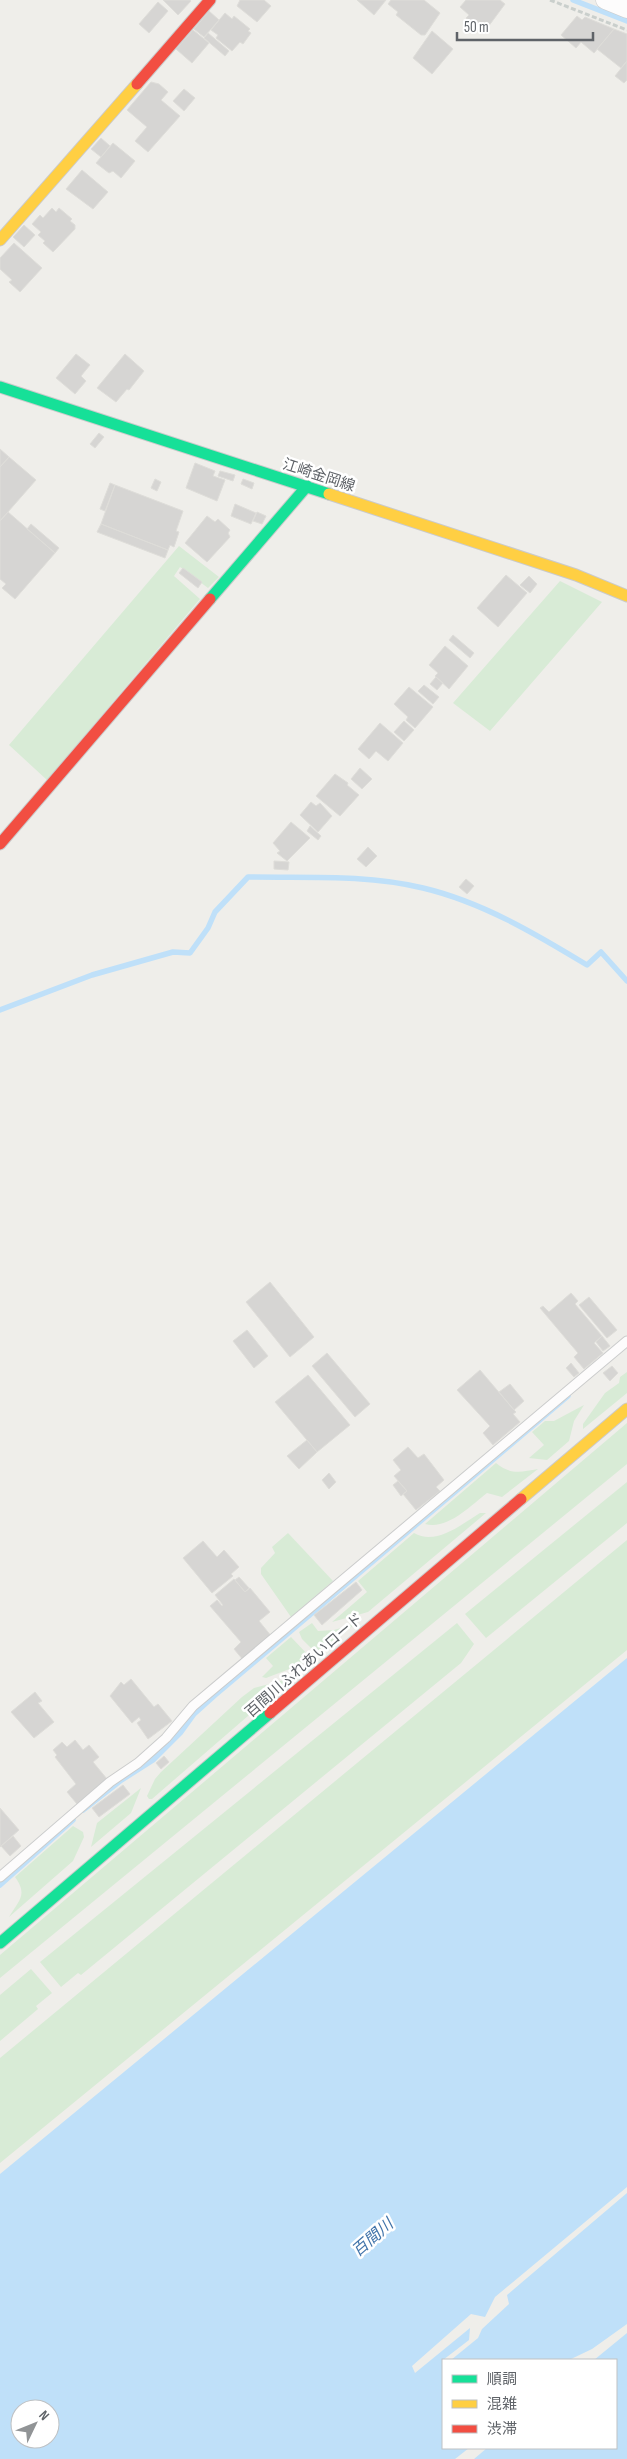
<svg xmlns="http://www.w3.org/2000/svg" width="627" height="2459" font-family="'Sofia Sans Condensed','Noto Sans JP',sans-serif">
  <rect width="100%" height="100%" fill="#efeeea"/>
  <path fill="#d8ebd6" d="M179 546 219 577 208 588 180 567 174 576 200 599 47 780 9 745Z
    M560 581 602 602 490 731 453 703Z
    M627 1372V1393L583 1429V1424L605 1393 619 1383 620 1377Z
    M584 1405 574 1421 569 1441 547 1460 529 1458 544 1445 532 1432 545 1421H554Z
    M627 1423V1464L0 1978V1955Z
    M496 1463C510 1475 521 1472 538 1469L502 1497 487 1493C470 1506 448 1530 425 1524Z
    M627 1482V1523L486 1638 465 1614Z
    M480 1513H486L368 1612 332 1622 367 1592 358 1581 414 1533C436 1546 462 1524 480 1513Z
    M288 1533 333 1581 291 1617 261 1574V1568L275 1553 272 1547Z
    M627 1540V1650L0 2163V2058Z
    M312 1623 318 1631 334 1630 355 1624 322 1652H315L302 1639 299 1632Z
    M457 1623 474 1644 461 1663 81 1975 78 1973 61 1987 40 1962Z
    M291 1637 310 1657 300 1665 266 1678 262 1677 273 1666 266 1658Z
    M292 1678 152 1799H149L147 1796 155 1779 161 1772 242 1697 254 1688Z
    M141 1788 131 1813 91 1847 97 1823Z
    M73 1826 83 1832 84 1837 73 1861 9 1917C19 1900 28 1895 15 1877Z
    M31 1969 52 1993 36 2006 38 2009 0 2041V1995Z"/>
  <path fill="#bfe0f9" fill-rule="evenodd" d="M627 1658V2187L495 2297 485 2317 471 2314 412 2366 415 2373 470 2328 469 2340 443 2360V2448H469L455 2459H0V2174ZM20 2409H50V2439H20Z
    M627 2193V2324L592 2349 569 2360H451L478 2338 482 2329 509 2304 507 2295Z
    M627 2333V2459H474L487 2448H616V2360H594Z"/>
  <g fill="none" stroke-linecap="round" stroke-linejoin="round">
    <path stroke="#bfe0f9" stroke-width="5.5" d="M573 0 627 21
      M0 1010 92 975 173 952 190 953 208 928 215 912 248 877C306 878 366 874 423 888 482 902 536 934 587 965L601 952 627 981
      M83 1810 120 1781 153 1760 181 1732 194 1714 214 1696 568 1396
      M0 1885 73 1820"/>
  </g>
  <path fill="#d6d5d3" stroke="#deddd9" d="M163 0H190L191 1 178 15Z
    M240 0H264L271 6 257 22 237 6Z
    M357 0H386L374 15Z
    M391 0H424L440 13 425 35H421L396 15 398 12 388 4Z
    M466 0H500L505 4 485 31 466 18 469 15 460 7Z
    M158 2 168 11 149 33 139 24Z
    M209 11 219 20 204 37 194 29Z
    M225 13 232 19 234 16 250 29 248 31 251 33 243 44 240 42 232 51 216 38 218 35 211 30Z
    M577 16 582 20 585 17 614 29 594 53 581 42 576 48 561 35Z
    M614 29 627 34V61L621 68 597 49Z
    M193 30 209 43 192 63 176 49Z
    M432 31 453 49 432 74 413 58Z
    M208 33 229 51 225 56 204 38Z
    M627 61V80L624 83 615 76Z
    M151 82 159 84 168 92 161 100 180 116 148 152 135 141 147 127 127 110Z
    M184 89 195 98 184 111 173 101Z
    M101 138 110 146 101 157 91 149Z
    M113 143 135 161 121 178 113 171 109 173 96 163Z
    M82 170 108 192 93 209 66 189Z
    M52 208 56 212 59 208 72 219 70 221 75 225V229L53 252 43 243 45 241 38 235 41 232 32 224 40 215 43 218Z
    M24 225 35 235 24 247 13 237Z
    M14 243 42 268 20 292 9 282 12 280 0 269V258Z
    M76 354 90 365 81 376 86 381 75 394 56 378Z
    M125 354 144 371 129 390 127 389 116 402 97 388Z
    M99 433 104 437 95 448 90 444Z
    M0 449 9 457 0 467Z
    M9 457 36 480 0 521V467Z
    M195 463 215 471 213 476 225 480 217 501 186 488Z
    M220 471 235 475 233 481 218 476Z
    M155 479 161 482 157 491 151 488Z
    M243 479 254 483 252 489 241 484Z
    M110 483 115 485 105 511 100 509Z
    M115 485 183 511 176 531 179 532 174 547 170 545 168 550 101 524Z
    M235 504 256 513 251 524 231 516Z
    M8 512 55 553 15 599 2 588 6 584 0 579V521Z
    M257 512 266 516 262 524 253 521Z
    M207 516 215 522 218 519 230 530 228 533 230 537 207 562 185 543Z
    M31 524 59 548 55 553 27 529Z
    M101 524 168 550 165 558 97 532Z
    M183 568 202 582 198 588 179 573Z
    M506 575 527 593 498 627 477 608Z
    M529 576 537 584 530 593 520 585Z
    M453 635 474 653 470 658 449 640Z
    M445 646 468 666 449 689 435 676 438 673 429 665Z
    M436 677 443 683 437 690 430 684Z
    M424 685 439 697 433 704 418 691Z
    M409 687 433 707 415 728 406 720 408 717 394 704Z
    M404 721 414 730 404 741 394 732Z
    M380 723 403 743 388 761 376 751 369 759 358 749Z
    M360 768 372 779 362 789 351 779Z
    M335 774 348 783 347 785 359 795 340 816 316 796Z
    M311 802 316 806 320 803 332 816 318 832 300 815Z
    M291 822 310 838 287 861 277 853 280 851 273 843Z
    M310 826 321 836 318 840 307 831Z
    M368 847 377 856 366 867 357 859Z
    M274 861 289 862 288 870 274 869Z
    M466 879 474 886 467 894 459 887Z
    M270 1282 314 1337 290 1357 246 1302Z
    M571 1293 578 1301 575 1304 602 1336 594 1343 603 1353 584 1369 574 1357 578 1353 540 1308 543 1306 549 1312Z
    M589 1297 617 1330 607 1338 579 1305Z
    M247 1330 268 1356 254 1368 233 1341Z
    M602 1336 610 1346 603 1351 596 1342Z
    M327 1353 370 1404 355 1417 312 1366Z
    M571 1363 579 1373 574 1377 566 1368Z
    M612 1366 618 1373 610 1381 603 1373Z
    M480 1370 514 1410 516 1412 513 1414 520 1422 493 1445 483 1433 490 1426 457 1390Z
    M308 1375 350 1425 317 1452 275 1402Z
    M510 1384 524 1401 514 1410 499 1392Z
    M307 1440 317 1452 299 1469 287 1456Z
    M408 1447 418 1458 424 1454 444 1480 436 1487 440 1491 416 1510 403 1494 407 1491 394 1476 401 1470 393 1460Z
    M329 1473 336 1482 329 1489 322 1480Z
    M398 1481 407 1491 401 1496 393 1485Z
    M203 1541 217 1557 224 1550 239 1567 231 1574 233 1576 212 1593 183 1558Z
    M239 1577 249 1588 245 1592 235 1580Z
    M234 1579 245 1592 250 1588 270 1612 259 1621 272 1637 244 1661 234 1649 241 1642 210 1606 217 1600 222 1606 223 1605 215 1595Z
    M356 1582 362 1590 322 1625 314 1615Z
    M131 1679 154 1707 158 1704 172 1721 148 1739 137 1723 141 1720 139 1717 132 1723 110 1696 121 1682 124 1685Z
    M35 1692 42 1701 38 1703 54 1722 34 1738 11 1712Z
    M75 1740 83 1750 89 1745 99 1757 93 1762 107 1779 77 1804 67 1792 76 1784 55 1757 57 1755 53 1750 62 1742 67 1747Z
    M164 1756 169 1762 161 1769 156 1763Z
    M123 1785 130 1794 99 1817 92 1808Z
    M0 1808 19 1830 0 1847Z
    M13 1836 21 1846 10 1856 1 1846Z"/>
  <g fill="none" stroke-linecap="round" stroke-linejoin="round">
    <defs>
      <path id="lane" d="M0 1877 110 1782 138 1763 166 1738 193 1706 627 1341"/>
      <path id="street" d="M605 0 627 9"/>
      <path id="fast" d="M0 387 329 494
        M210 599 307 486
        M0 1943 270 1713"/>
      <path id="slow" d="M0 240 137 84
        M329 494 576 575 627 596
        M521 1499 627 1409"/>
      <path id="jam" d="M137 84 210 0
        M0 844 210 599
        M270 1713 521 1499"/>
    </defs>
    <use href="#lane" stroke="#cbcccc" stroke-width="11"/>
    <use href="#street" stroke="#cbcccc" stroke-width="19"/>
    <use href="#fast" stroke="#cacacb" stroke-width="13"/>
    <use href="#slow" stroke="#cacacb" stroke-width="13"/>
    <use href="#jam" stroke="#cacacb" stroke-width="13"/>
    <path stroke="#cacfcc" stroke-width="3" stroke-dasharray="5 2.5" stroke-linecap="butt" d="M550 0 627 30"/>
    <use href="#lane" stroke="#fdfcfc" stroke-width="9"/>
    <use href="#street" stroke="#fdfcfc" stroke-width="18"/>
    <use href="#fast" stroke="#16e098" stroke-width="11"/>
    <use href="#slow" stroke="#ffcf43" stroke-width="11"/>
    <use href="#jam" stroke="#f24e42" stroke-width="11"/>
  </g>
  <g text-anchor="middle" stroke-width="5" stroke-linejoin="round" paint-order="stroke">
    <g font-size="15" fill="#5f6368" stroke="#fff">
      <text transform="translate(319 475) rotate(18)" y="5">江崎金岡線</text>
      <text transform="translate(304 1665) rotate(-41)" y="5">百間川ふれあいロード</text>
    </g>
    <g font-size="16" font-style="italic" fill="#4174aa" stroke="#fff">
      <text transform="translate(372 2237) rotate(-41)" y="6">百間川</text>
    </g>
  </g>
  <rect x="442" y="2359" width="175" height="90" fill="#ffffff" stroke="#bfc1c3"/>
  <rect x="452" y="2375" width="25" height="8" fill="#16e098" stroke="#bfc1c3"/>
  <text x="487" y="2384" font-size="15" fill="#5f6368">順調</text>
  <rect x="452" y="2400" width="25" height="8" fill="#ffcf43" stroke="#bfc1c3"/>
  <text x="487" y="2409" font-size="15" fill="#5f6368">混雑</text>
  <rect x="452" y="2425" width="25" height="8" fill="#f24e42" stroke="#bfc1c3"/>
  <text x="487" y="2434" font-size="15" fill="#5f6368">渋滞</text>
  <g transform="translate(35 2424) rotate(47)"><circle r="24" fill="#ffffff" stroke="#bfc1c3"/>
  <path d="M0-4L9 19L0 12L-9 19Z" fill="#919496"/>
  <text y="-8" font-size="14" font-weight="bold" text-anchor="middle" fill="#5f6368">N</text>
  </g>
  <path d="M457 32v8h136v-8" fill="none" stroke="#5f6368" stroke-width="2.5"/>
  <text x="464" y="32" font-size="15" fill="#5f6368" stroke="#ffffff" stroke-width="4" paint-order="stroke">50 m</text>
</svg>
